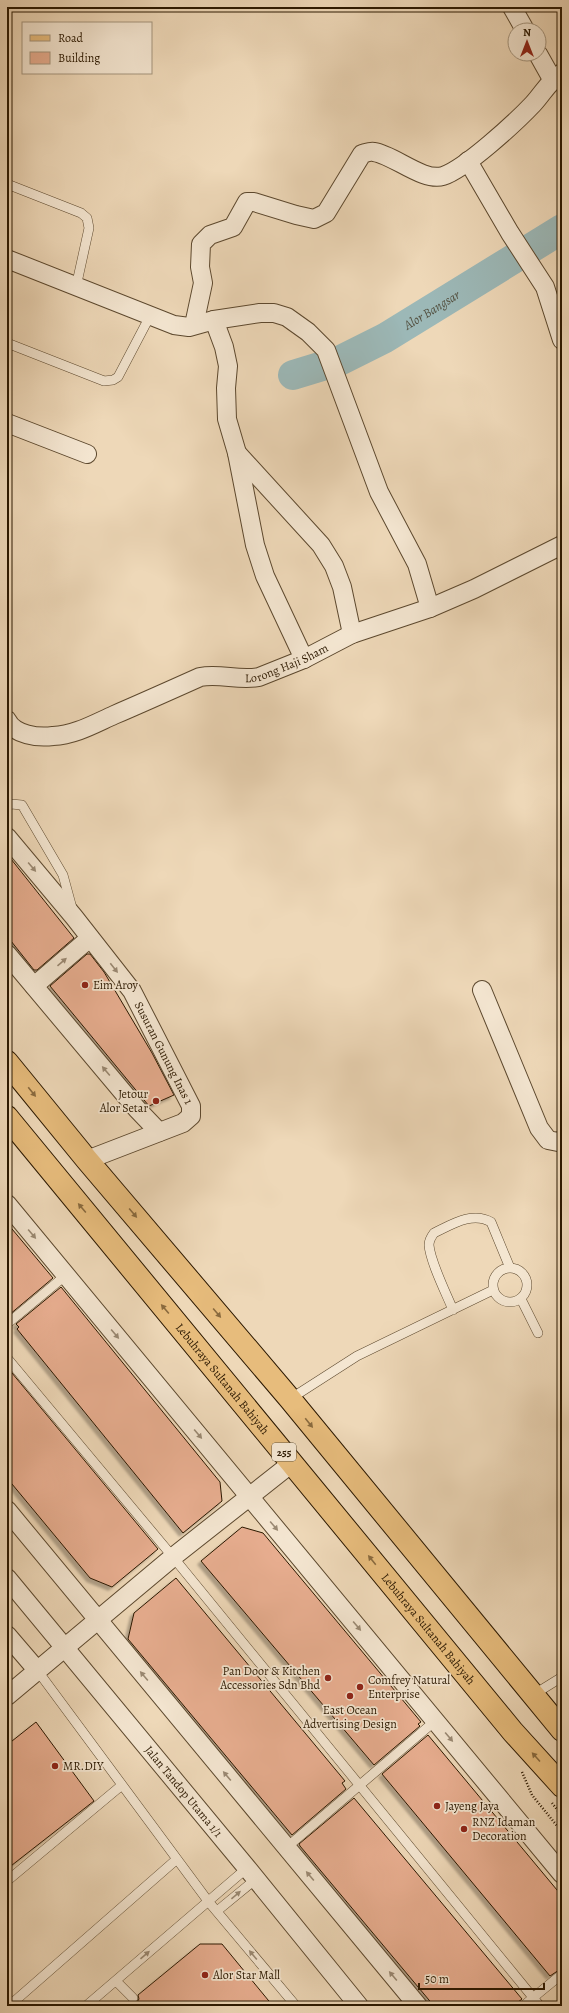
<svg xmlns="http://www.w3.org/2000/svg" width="569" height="2013" font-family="Alegreya,serif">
  <defs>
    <filter id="shadow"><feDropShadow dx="-3.5" dy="3.5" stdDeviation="1" flood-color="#0004"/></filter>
  </defs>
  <rect width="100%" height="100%" fill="#eed8b8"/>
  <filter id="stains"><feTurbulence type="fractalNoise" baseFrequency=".005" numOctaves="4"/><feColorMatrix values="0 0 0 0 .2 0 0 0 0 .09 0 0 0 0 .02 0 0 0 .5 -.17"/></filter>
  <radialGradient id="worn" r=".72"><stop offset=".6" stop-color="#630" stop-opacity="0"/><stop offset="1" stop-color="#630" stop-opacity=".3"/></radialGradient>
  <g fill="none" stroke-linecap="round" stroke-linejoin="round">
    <path stroke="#9cb8b7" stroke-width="30" id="s1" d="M293 375 339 361 385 338 562 229"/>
  </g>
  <path fill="#e7ad8f" stroke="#2b1800" filter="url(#shadow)" d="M7 854 74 938 37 970H34L7 936Z
    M87 954H90L104 972 152 1053 174 1095 149 1106 50 986Z
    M7 1223 53 1278 9 1315 7 1313Z
    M61 1287 220 1482 222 1501 183 1533 17 1329 19 1327 16 1324Z
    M7 1367 158 1549 112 1587 90 1578 7 1478Z
    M242 1527 263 1533 421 1722 418 1724 420 1726 374 1765 201 1561Z
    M176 1578 345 1781 342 1783 346 1789 292 1835 128 1639 134 1613Z
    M36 1722 94 1801 7 1869V1745Z
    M428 1735 562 1896V1968L550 1976 382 1774Z
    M354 1798 522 1999 513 2006H434L300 1846 299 1844Z
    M200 1944H222L273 2006H124L129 2002 132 2004 137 2002 139 1999 138 1995Z"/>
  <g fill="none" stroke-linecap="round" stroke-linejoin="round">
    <defs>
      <path id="lane" d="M7 184 81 213 87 218 89 228 76 287
        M7 343 104 381 113 380 118 377 150 316
        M7 806 11 804 22 805 63 875 72 908
        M493 1285a17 17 0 1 1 34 0a17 17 0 1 1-34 0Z
        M521 1299 538 1333
        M453 1310C446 1293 430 1261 429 1245 429 1240 431 1237 434 1233 451 1225 472 1211 491 1222L510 1268
        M7 1324 66 1275
        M7 1358 173 1557 540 2006
        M290 1399 357 1356 493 1290
        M37 1670 208 1901 296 2006
        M533 1695 562 1677
        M287 1847 435 1721
        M7 1881 122 1785
        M217 1911 256 1879
        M116 1981 133 1998
        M9 2006 177 1859
        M86 2006 247 1868
        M523 2006 562 1974"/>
      <g id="street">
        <path d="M512 7 525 30"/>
        <path d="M538 54 552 79"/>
        <path d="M468 161 510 233 545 287 562 340"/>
        <path d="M7 259 174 325 189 327 214 320 260 313H274L287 317 308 332 326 350 379 492 417 564 430 608"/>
        <path d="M214 320 224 347 228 366 226 388 227 419 237 453 255 545 265 576 304 659"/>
        <path d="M194 325 203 283 200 267 201 244 210 235 233 227 247 202H254L296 215 314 219 326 213 362 154C366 153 371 151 374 152 394 155 423 182 443 176 465 169 516 122 533 104 544 92 548 82 562 73"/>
        <path d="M7 423 87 454"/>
        <path d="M237 453 321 545 334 566 342 587 352 634"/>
        <path id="s2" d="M7 720C14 735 38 738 53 736 75 735 94 724 114 715 142 703 171 690 200 677 220 673 239 681 259 677L304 659 352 634 430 608 474 589 562 545"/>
        <path id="s3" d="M7 837 74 917 132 991 191 1106V1116L183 1123 87 1160"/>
        <path d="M7 954 137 1109 159 1132"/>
        <path d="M34 986 90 938"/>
        <path d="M482 990 539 1128 548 1140 558 1142 562 1140"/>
        <path d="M7 1204 562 1874"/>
        <path d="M7 1510 418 2006"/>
        <path id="s4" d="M7 1578 247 1868 359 2006"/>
        <path d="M7 1635 37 1670"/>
        <path d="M7 1696 173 1557 292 1463"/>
      </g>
      <g id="primary">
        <path d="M7 1062 87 1160 290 1399 562 1730"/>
        <path id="s5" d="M7 1117 513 1732 562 1786"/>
      </g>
    </defs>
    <use href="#lane" stroke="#5c482e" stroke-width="10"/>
    <use href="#street" stroke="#5c482e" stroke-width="20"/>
    <use href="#primary" stroke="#2b1800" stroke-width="24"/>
    <path stroke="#2b1800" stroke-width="2.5" stroke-dasharray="1 2" stroke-linecap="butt" d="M522 1772 532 1795 562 1832
      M552 1803 562 1816"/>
    <use href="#lane" stroke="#f4e6d1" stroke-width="9"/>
    <use href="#street" stroke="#f4e6d1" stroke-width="18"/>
    <use href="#primary" stroke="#e7bc7c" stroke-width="22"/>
  </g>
  <defs><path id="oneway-solid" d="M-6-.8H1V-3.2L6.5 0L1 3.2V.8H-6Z"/></defs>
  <g fill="#9a8973">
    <use href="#oneway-solid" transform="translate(32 867) rotate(50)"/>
    <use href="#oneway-solid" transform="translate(62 962) rotate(-41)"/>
    <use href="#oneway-solid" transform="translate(114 968) rotate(52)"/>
    <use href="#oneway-solid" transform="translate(106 1071) rotate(-130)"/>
    <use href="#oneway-solid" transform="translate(32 1234) rotate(50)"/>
    <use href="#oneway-solid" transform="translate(115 1334) rotate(50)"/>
    <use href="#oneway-solid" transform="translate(198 1434) rotate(50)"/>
    <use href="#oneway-solid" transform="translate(274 1526) rotate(50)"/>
    <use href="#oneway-solid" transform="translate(357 1626) rotate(50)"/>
    <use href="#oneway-solid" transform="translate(144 1676) rotate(-130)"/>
    <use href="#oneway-solid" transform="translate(449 1737) rotate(50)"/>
    <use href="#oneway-solid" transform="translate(227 1776) rotate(-130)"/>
    <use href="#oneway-solid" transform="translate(310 1876) rotate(-130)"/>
    <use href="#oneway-solid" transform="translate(236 1895) rotate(-40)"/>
    <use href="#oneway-solid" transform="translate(145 1955) rotate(-41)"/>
    <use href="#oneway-solid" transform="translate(253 1955) rotate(-130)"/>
    <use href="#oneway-solid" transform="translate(393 1976) rotate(-130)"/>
  </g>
  <g fill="#896a3e">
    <use href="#oneway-solid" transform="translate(32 1092) rotate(51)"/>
    <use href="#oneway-solid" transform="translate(82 1208) rotate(-130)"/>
    <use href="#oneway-solid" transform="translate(133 1213) rotate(50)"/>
    <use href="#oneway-solid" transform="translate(165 1309) rotate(-130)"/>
    <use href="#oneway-solid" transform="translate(217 1313) rotate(50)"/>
    <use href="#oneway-solid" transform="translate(309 1423) rotate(51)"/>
    <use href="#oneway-solid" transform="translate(372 1560) rotate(-129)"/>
    <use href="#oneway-solid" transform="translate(536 1757) rotate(-132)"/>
  </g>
  <g fill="#8f2418" stroke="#f4e6d1" stroke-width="1.5">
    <circle cx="85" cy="985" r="4"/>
    <circle cx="156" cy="1101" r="4"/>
    <circle cx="328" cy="1678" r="4"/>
    <circle cx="360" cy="1687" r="4"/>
    <circle cx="350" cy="1696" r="4"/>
    <circle cx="55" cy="1766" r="4"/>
    <circle cx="437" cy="1806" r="4"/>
    <circle cx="464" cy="1829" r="4"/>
    <circle cx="205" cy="1975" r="4"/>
  </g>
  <g text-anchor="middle" stroke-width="3.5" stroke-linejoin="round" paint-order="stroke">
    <rect fill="#f4e6d1" stroke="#67563f" stroke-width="1" x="272" y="1443" width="24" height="18" rx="3"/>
    <g font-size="11" font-weight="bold" fill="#2b1800">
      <text x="284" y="1456">255</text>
    </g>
    <g font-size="12" fill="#2b1800" stroke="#f4e6d1">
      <text dy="4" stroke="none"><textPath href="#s2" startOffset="300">Lorong Haji Sham</textPath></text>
      <text dy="4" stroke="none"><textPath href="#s3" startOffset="268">Susuran Gunung Inas 1</textPath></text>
      <text dy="4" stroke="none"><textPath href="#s5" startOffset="339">Lebuhraya Sultanah Bahiyah</textPath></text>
      <text dy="4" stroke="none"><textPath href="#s5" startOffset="663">Lebuhraya Sultanah Bahiyah</textPath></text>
      <text dy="4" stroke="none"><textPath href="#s4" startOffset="277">Jalan Tandop Utama 1/1</textPath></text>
    </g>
    <g font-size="12" fill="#2b1800" stroke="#f4e6d1" text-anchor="start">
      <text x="93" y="989">Eim Aroy</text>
      <text x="148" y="1098" text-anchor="end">Jetour<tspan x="148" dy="14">Alor Setar</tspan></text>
      <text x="320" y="1675" text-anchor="end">Pan Door &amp; Kitchen<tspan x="320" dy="14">Accessories Sdn Bhd</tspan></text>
      <text x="368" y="1684">Comfrey Natural<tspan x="368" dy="14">Enterprise</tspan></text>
      <text x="350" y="1714" text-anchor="middle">East Ocean<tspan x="350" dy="14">Advertising Design</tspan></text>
      <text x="63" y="1770">MR.DIY</text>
      <text x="445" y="1810">Jayeng Jaya</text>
      <text x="472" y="1826">RNZ Idaman<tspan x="472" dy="14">Decoration</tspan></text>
      <text x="213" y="1979">Alor Star Mall</text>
    </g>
    <g font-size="13" font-style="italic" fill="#535040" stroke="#f4e6d1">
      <text dy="5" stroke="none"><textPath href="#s1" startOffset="154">Alor Bangsar</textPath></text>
    </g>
  </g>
  <rect width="569" height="2013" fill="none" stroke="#eed8b8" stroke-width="24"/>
  <rect x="8" y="8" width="553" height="1997" fill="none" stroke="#2b1800" stroke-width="2"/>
  <rect x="12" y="12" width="545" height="1989" fill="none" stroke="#2b1800"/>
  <rect x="22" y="22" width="130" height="52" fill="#f4e6d1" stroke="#a4947d"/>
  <rect x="30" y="35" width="20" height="6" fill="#e7bc7c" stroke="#a4947d"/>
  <text x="58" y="42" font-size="12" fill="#2b1800">Road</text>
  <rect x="30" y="52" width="20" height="12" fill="#e7ad8f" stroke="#a4947d"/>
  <text x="58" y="62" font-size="12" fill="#2b1800">Building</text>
  <g transform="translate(527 42)"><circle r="19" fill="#f4e6d1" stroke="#a4947d"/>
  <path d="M0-3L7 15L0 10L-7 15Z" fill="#8f2418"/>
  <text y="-6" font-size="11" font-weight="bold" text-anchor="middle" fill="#2b1800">N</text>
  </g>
  <path d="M419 1983v6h125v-6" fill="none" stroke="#2b1800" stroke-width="2"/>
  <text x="425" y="1983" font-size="12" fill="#2b1800" stroke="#f4e6d1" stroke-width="3" paint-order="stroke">50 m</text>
  <rect width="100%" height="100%" filter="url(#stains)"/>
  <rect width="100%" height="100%" fill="url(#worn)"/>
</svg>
